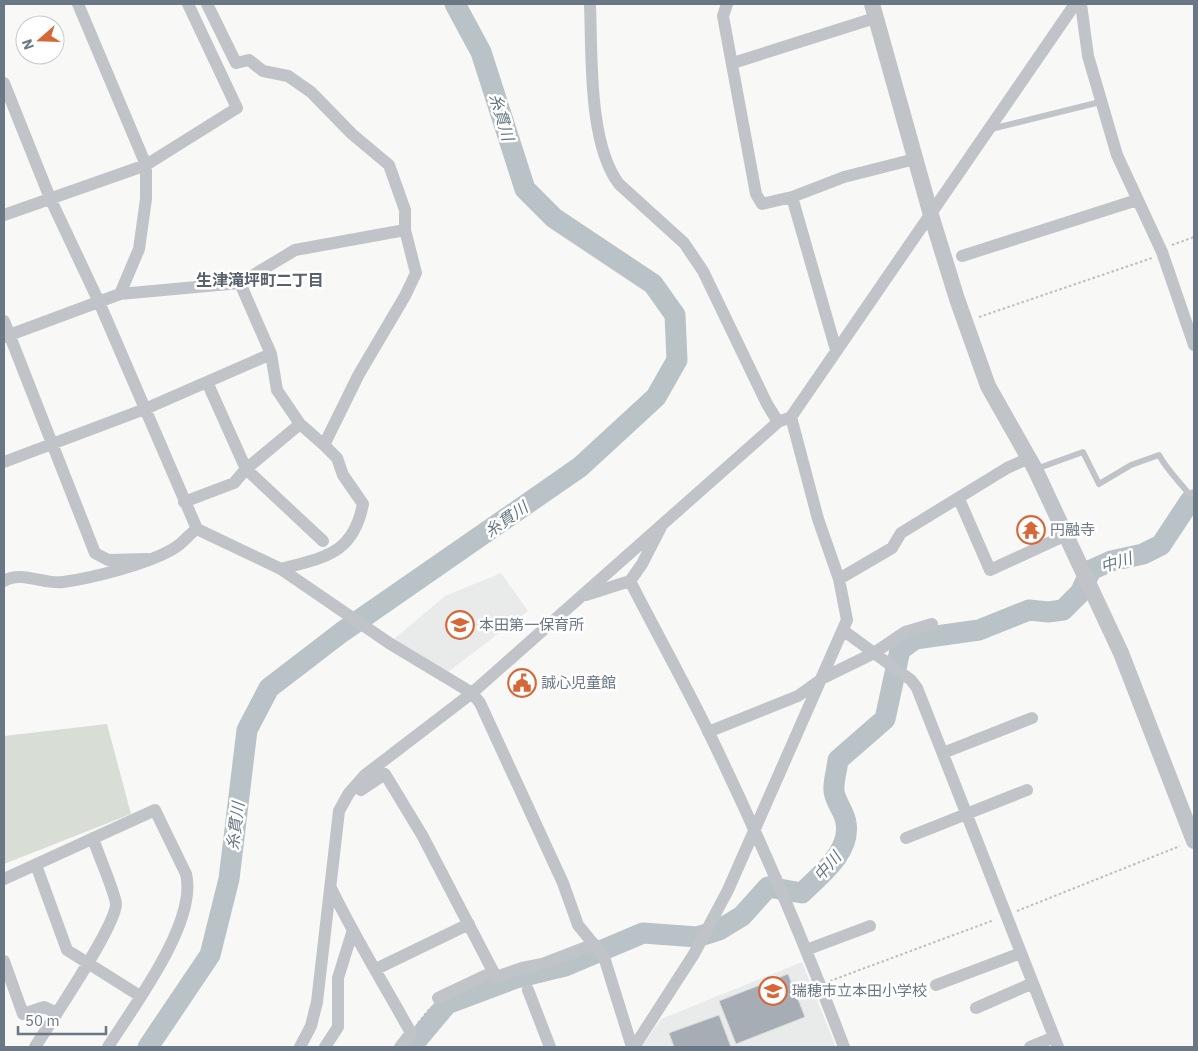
<svg xmlns="http://www.w3.org/2000/svg" width="1198" height="1051" font-family="'IBM Plex Sans','Noto Sans JP',sans-serif">
  <rect width="100%" height="100%" fill="#f8f9f6"/>
  <path fill="#e9eaea" d="M501 573 528 611 448 672 394 639 445 596Z
    M802 962 836 1047H641L661 1019Z"/>
  <path fill="#d8ddd6" d="M107 724 131 814 4 864V736Z"/>
  <g fill="none" stroke-linecap="round" stroke-linejoin="round">
    <path stroke="#b9c2c7" stroke-width="21" d="M148 1047 210 955 229 879 247 730 269 688 342 632 580 467 656 397 677 360 675 315 653 284 554 218 525 189 481 52 455 4
      M411 1047 447 1004 516 978 565 966 643 933 697 937 719 930 742 916 768 887 802 893C820 875 851 852 846 823 845 812 835 802 834 791 833 782 837 770 838 760L885 719 900 650 915 639 979 630 1029 610 1048 612 1063 610 1080 593 1091 570 1111 561 1143 554 1161 545 1190 501 1194 500"/>
  </g>
  <path fill="#a6adb4" stroke="#dadad9" d="M788 974 805 1017 736 1044 719 1001Z
    M719 1015 731 1047H674L669 1033Z"/>
  <g fill="none" stroke-linecap="round" stroke-linejoin="round">
    <path stroke="#bbbdc0" stroke-width="2" stroke-dasharray="2.5 2.5" stroke-linecap="butt" d="M1172 245 1194 237
      M979 317 1152 258
      M1017 911 1180 846
      M830 981 994 920
      M418 1023 431 1007"/>
    <path stroke="#c0c4c8" stroke-width="6" d="M991 129 1100 102
      M1036 469 1083 452 1099 484 1131 465 1159 455C1167 470 1179 481 1189 494L1194 492"/>
    <path stroke="#c0c4c8" stroke-width="12" d="M78 4 146 165V199L139 249 120 294
      M207 4 236 63
      M590 4C592 54 588 143 619 184L684 243 703 271 767 404 778 422
      M727 4 723 16 756 194 762 204 792 197 836 350
      M1081 4 1088 56 1117 155 1162 252 1194 345
      M236 63 249 60 263 71 288 76 311 92 352 134 389 165 405 210V230L416 273 405 296 359 374 324 445 337 458 343 475 363 504C353 555 324 557 281 569
      M733 63 875 18
      M4 83 50 198 99 302 197 529 281 569 389 643 472 693 480 703 563 883 578 925 604 957 632 1047
      M792 197 844 177 915 159
      M4 215 146 165 237 108 188 4
      M962 256 1137 200
      M4 321 95 553 108 560 148 559
      M4 337 120 294 240 283 295 250 405 230
      M271 354 277 390 300 424
      M207 382 246 469 323 541
      M4 462 145 409 271 354 240 283
      M959 499 990 570 1066 535
      M184 502 234 483 246 469 300 424 324 445
      M839 579 892 548 901 533 1007 468 1029 458
      M4 581C21 570 44 585 63 582 93 578 152 563 176 547 184 542 189 534 197 529
      M630 581 642 564 661 527
      M586 595 630 581C656 632 684 682 709 733 759 836 804 941 844 1047
      M844 631 911 680 917 688 1058 1047
      M708 732 798 696 823 678 874 653 905 632 932 624
      M943 753 1032 718
      M356 785 361 790 385 774 422 835 496 977 522 968 542 964 594 944
      M906 838 1027 790
      M36 865 67 950 140 996
      M4 879 155 810 186 874C198 922 133 1007 108 1047
      M331 888C355 938 384 984 411 1033L400 1047
      M806 950 870 926
      M4 961 23 1014 44 1007 57 1013
      M376 969 469 924
      M936 985 1021 953
      M528 990 550 1047
      M438 998 493 972
      M976 1008 1033 983
      M35 1047C50 1023 116 926 116 904 115 892 97 852 93 838
      M300 1047 311 1026 317 1002 339 811 349 793 365 775 472 693 778 422 791 417 1075 4
      M325 1047 338 1027V978L352 933
      M634 1047 694 954 728 890 847 620 839 579 818 519 791 417
      M1030 1047 1054 1037"/>
    <path stroke="#c0c4c8" stroke-width="16" d="M872 4 931 215 957 299 988 386 1035 469 1121 653 1194 841"/>
  </g>
  <defs>
    <symbol id="temple-ring" viewBox="-11 -11 22 22"><circle r="9.5" fill="#fff" stroke="#d66739" stroke-width="1.5"/><path d="M0-6L5-2H3V0L6.5 2.5H4V6H1.5V3h-3V6H-4V2.5H-6.5L-3 0V-2H-5Z" fill="#d66739"/></symbol>
    <symbol id="school-ring" viewBox="-11 -11 22 22"><circle r="9.5" fill="#fff" stroke="#d66739" stroke-width="1.5"/><path d="M0-5L7-2L0 1L-7-2ZM-4 1L0 2.5L4 1V4Q0 6-4 4Z" fill="#d66739"/></symbol>
    <symbol id="civic-ring" viewBox="-11 -11 22 22"><circle r="9.5" fill="#fff" stroke="#d66739" stroke-width="1.5"/><path d="M-.6-6.5H3V-4.5H.6V-3L4-1V1h2V6H-6V1h2V-1L-.6-3ZM-1.2 2.5V6h2.4V2.5Z" fill="#d66739"/></symbol>
  </defs>
  <g fill-rule="evenodd">
    <use href="#temple-ring" x="1015" y="514" width="32" height="32"/>
    <use href="#school-ring" x="444" y="609" width="32" height="32"/>
    <use href="#civic-ring" x="506" y="667" width="32" height="32"/>
    <use href="#school-ring" x="757" y="975" width="32" height="32"/>
  </g>
  <g text-anchor="middle" stroke-width="5" stroke-linejoin="round" paint-order="stroke">
    <g font-size="15" fill="#6a7785" stroke="#fff" text-anchor="start">
      <text x="1050" y="535">円融寺</text>
      <text x="479" y="630">本田第一保育所</text>
      <text x="541" y="688">誠心児童館</text>
      <text x="792" y="996">瑞穂市立本田小学校</text>
    </g>
    <g font-size="16" font-style="italic" fill="#667780" stroke="#fff">
      <text transform="translate(502 117) rotate(73)" y="6">糸貫川</text>
      <text transform="translate(506 519) rotate(-35)" y="6">糸貫川</text>
      <text transform="translate(1116 562) rotate(-17)" y="6">中川</text>
      <text transform="translate(235 826) rotate(-83)" y="6">糸貫川</text>
      <text transform="translate(827 866) rotate(-49)" y="6">中川</text>
    </g>
    <g font-size="16" font-weight="bold" fill="#57616b" stroke="#fff">
      <text x="260" y="286">生津滝坪町二丁目</text>
    </g>
  </g>
  <rect width="1198" height="1051" fill="none" stroke="#6a7785" stroke-width="10"/>
  <g transform="translate(40 40) rotate(250)"><circle r="24" fill="#ffffff" stroke="#c3c9ce"/>
  <path d="M0-4L9 19L0 12L-9 19Z" fill="#d66739"/>
  <text y="-8" font-size="14" font-weight="bold" text-anchor="middle" fill="#6a7785">N</text>
  </g>
  <path d="M18 1026v8h88v-8" fill="none" stroke="#6a7785" stroke-width="2.5"/>
  <text x="25" y="1026" font-size="15" fill="#6a7785" stroke="#ffffff" stroke-width="4" paint-order="stroke">50 m</text>
</svg>
